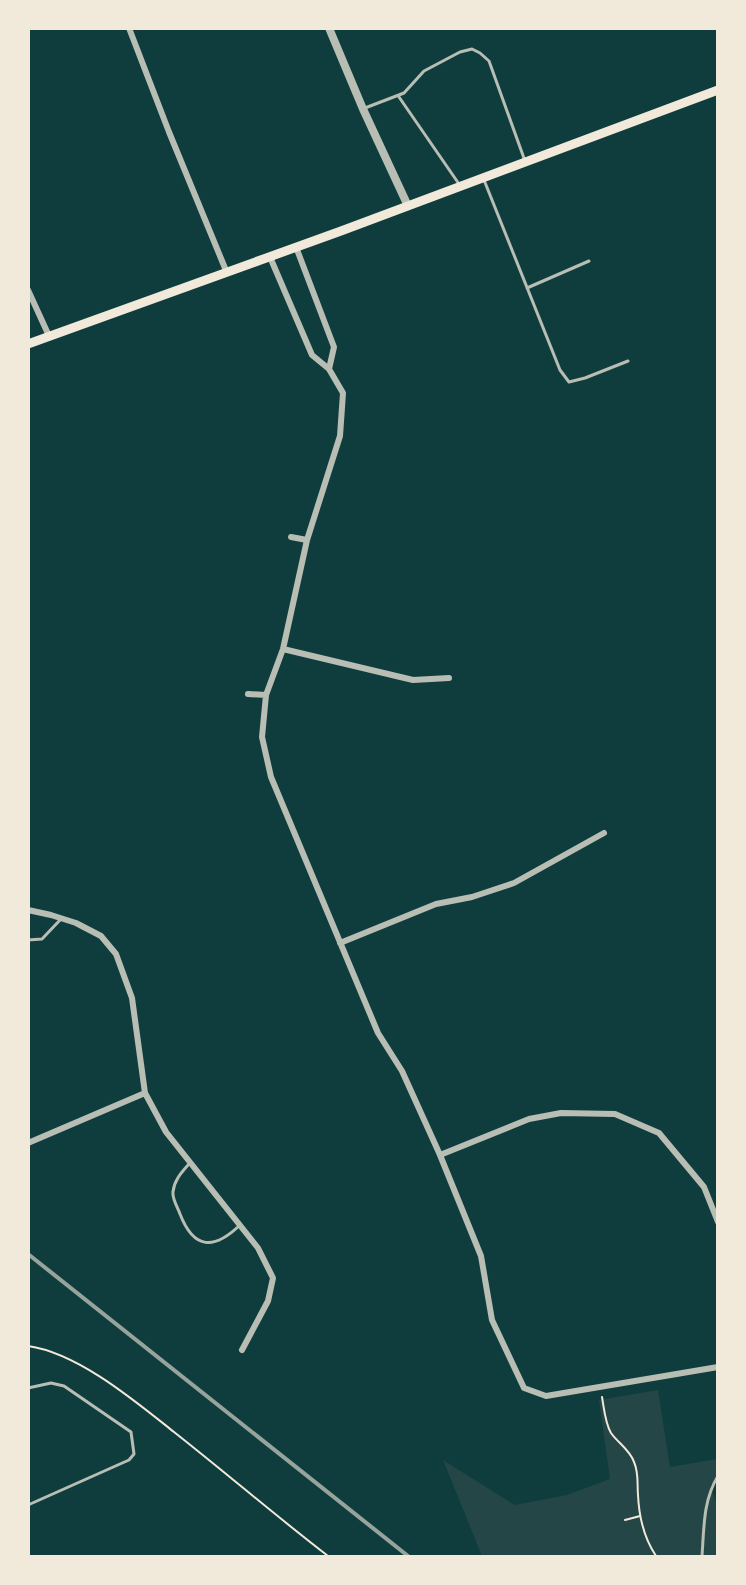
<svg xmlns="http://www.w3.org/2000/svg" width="746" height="1585" font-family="Rubik,sans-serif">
  <rect width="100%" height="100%" fill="#0f3d3e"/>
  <path fill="#244646" d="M658 1390 670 1467 717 1459V1482L710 1485 717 1504V1556H482L443 1460 515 1505 567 1495 610 1479 599 1400Z"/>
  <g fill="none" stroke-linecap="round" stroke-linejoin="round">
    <path stroke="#f1e9da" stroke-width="2" d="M28 1346C78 1353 135 1401 174 1432 226 1473 276 1516 328 1556
      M602 1397C604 1408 605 1423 611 1433 618 1443 630 1450 634 1462 639 1473 637 1484 638 1495 639 1517 644 1538 656 1556
      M625 1520 640 1516"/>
    <path stroke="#b8beb3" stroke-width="3" d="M399 97 459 184
      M365 108 404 93 424 71 460 52 472 49 480 53 489 61 525 161
      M484 180 560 370 569 382 585 378 628 361
      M527 288 589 261
      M28 940 42 939 60 920
      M189 1164C182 1172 174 1180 173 1192 172 1199 178 1208 180 1214 194 1250 214 1250 240 1225
      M28 1388 51 1383 64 1386 131 1432 134 1454 129 1460 28 1505
      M702 1556C704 1529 703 1500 718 1476"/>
    <path stroke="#b8beb3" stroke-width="6" d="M129 28 169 132 227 273
      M296 247 334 347 329 369
      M270 257 312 355 329 369 343 393 340 436 307 540 283 649 266 695 262 737 271 777 378 1033 402 1071 440 1155 481 1256 492 1320 524 1388 546 1396 718 1367
      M28 290 49 336
      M291 537 307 540
      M283 649 413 680 449 678
      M248 694 266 695
      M28 910 51 915 76 923 101 936 116 954 132 998 145 1093 166 1132 258 1248 273 1278 268 1301 242 1350
      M340 943 436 904 472 897 514 883 604 833
      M28 1143 145 1093
      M440 1155 529 1119 561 1113 615 1114 659 1133 704 1187 718 1222"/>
    <path stroke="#b8beb3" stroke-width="8" d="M329 28 363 109 408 206"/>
    <path stroke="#f1e9da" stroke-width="9" d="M28 344 341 231 718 90"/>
    <path stroke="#97a49c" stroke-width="4" d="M28 1254 408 1556"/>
  </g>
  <rect width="746" height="1585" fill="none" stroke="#f1e9da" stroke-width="60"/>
</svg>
